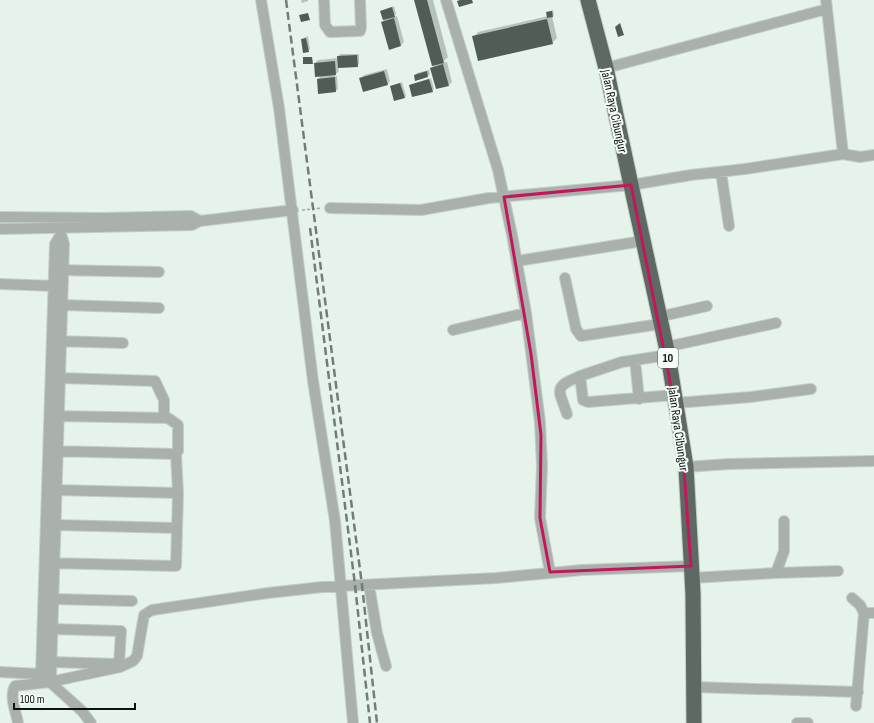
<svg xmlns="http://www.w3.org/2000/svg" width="874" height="723" font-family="'Sofia Sans Condensed',sans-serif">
  <rect width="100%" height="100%" fill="#e5f3ea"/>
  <path fill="#0003" d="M301 0H308V1L302 3Z
    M415 0H433L448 57 442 63 447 62 452 82 449 85 431 68 436 64Z
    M394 6 396 14 393 17 397 16 404 42 401 45 389 48 382 22 384 20 381 11Z
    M553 10 554 15 552 16 557 38 552 43 474 37 478 32 548 16 547 12Z
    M308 36 310 49 308 51 302 39Z
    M340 54H359V64L357 66 338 67 339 71 334 76H337L338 89 336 91 318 79 321 75 315 63 318 60 338 58Z
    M387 69 390 81 387 85 361 78 364 75Z
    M429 70 430 74 428 76 416 79 415 75 417 73Z
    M431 78 434 89 432 91 410 85Z
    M402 82 406 96 404 98 391 86Z"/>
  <path fill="#515c55" d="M414 0H427L444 63 432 66Z
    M460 0H472L473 3 459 7 457 1Z
    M392 7 395 17 383 20 380 11Z
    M552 11 553 17 547 18 546 12Z
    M308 13 310 20 301 22 299 15Z
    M394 18 401 46 389 50 381 22Z
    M547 19 553 44 478 61 472 36Z
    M620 23 624 35 618 37 615 27Z
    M306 38 309 52 303 53 301 39Z
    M357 55 358 67 338 68 337 56Z
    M303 57H312L313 64H303Z
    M335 61 336 75 315 77 314 63Z
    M443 64 449 86 436 89 430 68Z
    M384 71 388 85 363 92 359 78Z
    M427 71 428 77 415 81 414 75Z
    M335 77 336 92 318 94 317 79Z
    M429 79 433 92 412 97 409 85Z
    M400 83 405 98 394 101 390 86Z"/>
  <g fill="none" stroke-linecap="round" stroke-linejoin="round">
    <defs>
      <path id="minor" d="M261 0 279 108 313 381 335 521 353 723
        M324 0 325 25 330 32 360 31 361 28 360 0
        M446 0 498 170 512 235 526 313 540 422 542 466 540 518 550 572
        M826 0 843 154
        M606 68 827 9
        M721 172 729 226
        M330 208 421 210 489 198 631 185 691 175 745 169 843 154 860 157 874 155
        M0 217 103 218 191 216 200 221
        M61 218V234L64 244 51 674H41L55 244 61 234
        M0 229 192 225 200 221 293 210
        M517 261 643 241
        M57 270 159 272
        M565 278 576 329 581 336 660 324
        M1 284 54 286
        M62 305 159 308
        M658 317 707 306
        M453 330 526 313
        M56 341 123 343
        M666 347 776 323
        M668 355 622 362 580 376 583 400 588 402 675 395
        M635 360 639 399
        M60 378 155 381 164 400V418
        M676 403 751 397 811 389
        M567 414C559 389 552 388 580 376
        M52 451 176 454
        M686 467 729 464 874 461
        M56 490 178 493
        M55 525 177 528
        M48 563 176 566 178 493 176 454 178 451V425L168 418 54 416
        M776 573 838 571
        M692 578 776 573 784 551V521
        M369 585 377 633 386 666
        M852 598 860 605 864 613H874
        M53 599 132 601
        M51 662 119 664 121 631 52 629
        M0 672 41 674
        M50 682 82 711 91 723
        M694 687 858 692
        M856 706 864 613
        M18 723C16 712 9 696 15 686L50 682 120 667 133 661 137 656 144 615 152 610 268 593 322 587 496 578 582 570 691 566
        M797 723H808"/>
      <path id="highway" d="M588 0 606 68 631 185 668 355 682 442 686 467 693 594 694 723"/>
    </defs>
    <use href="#minor" stroke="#c2cfc7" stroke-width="12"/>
    <use href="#highway" stroke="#c2cfc7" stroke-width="17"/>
    <path stroke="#9ea9a2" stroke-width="1.5" stroke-dasharray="3 2" stroke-linecap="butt" d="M302 210 322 208"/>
    <use href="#minor" stroke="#aab0ac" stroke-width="10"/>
    <use href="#highway" stroke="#5d6962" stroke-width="15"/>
    <path stroke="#737c76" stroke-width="2.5" stroke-dasharray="8 4" stroke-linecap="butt" d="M286 0 362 585 377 723
      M310 228 355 585 370 723"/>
  </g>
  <path fill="none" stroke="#c2185b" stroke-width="3" stroke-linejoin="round" d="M631 185 682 442 691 566 550 572 540 518 541 435 531 354 504 197Z"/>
  <g text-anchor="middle" stroke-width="4" stroke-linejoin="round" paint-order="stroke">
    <rect fill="#f6fef9" stroke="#535955" stroke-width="1" x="658" y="348" width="20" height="20" rx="3"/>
    <g font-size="12" font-weight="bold" fill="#0d120f">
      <text x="668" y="362">10</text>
    </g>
    <g font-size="13" fill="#0d120f" stroke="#f6fef9">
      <text transform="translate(615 111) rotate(78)" y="5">Jalan Raya Cibungur</text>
      <text transform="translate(679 429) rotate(82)" y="5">Jalan Raya Cibungur</text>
    </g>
  </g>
  <path d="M14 703v6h121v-6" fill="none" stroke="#0d120f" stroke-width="2"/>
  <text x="20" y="703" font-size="12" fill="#0d120f" stroke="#f6fef9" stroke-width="3" paint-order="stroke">100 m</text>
</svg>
